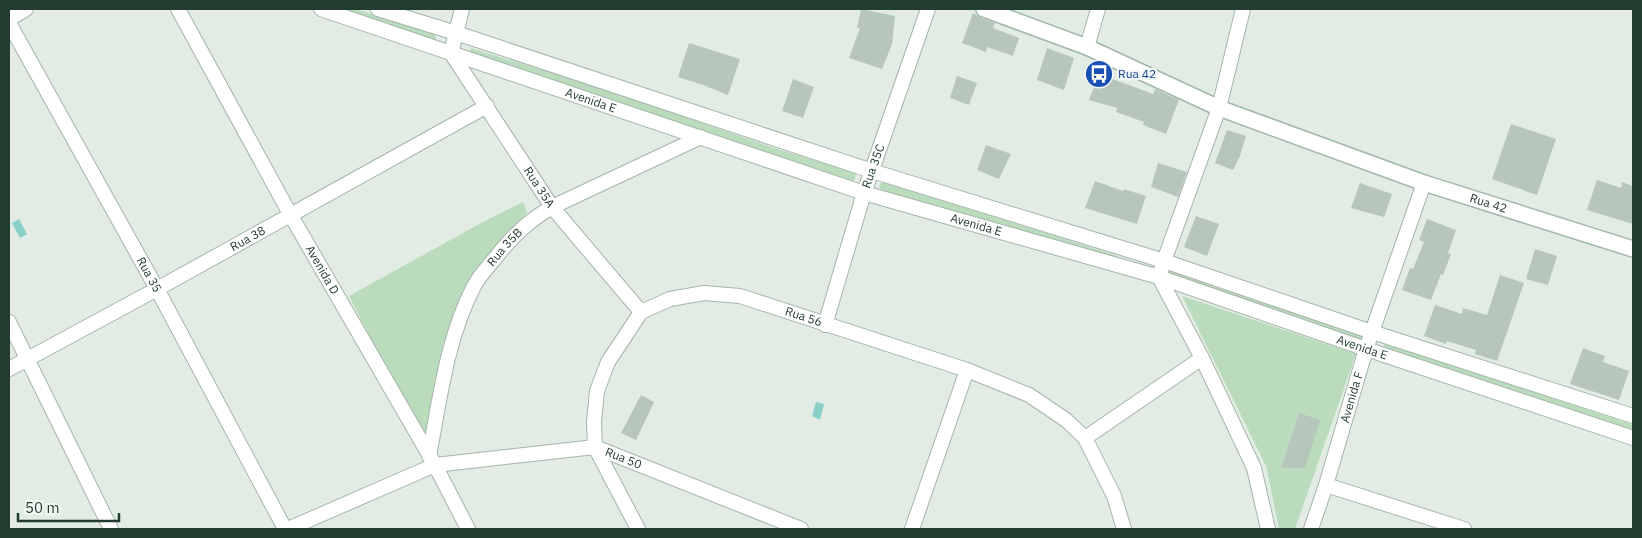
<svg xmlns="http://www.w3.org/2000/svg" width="1642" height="538" font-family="'IBM Plex Sans',sans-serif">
  <rect width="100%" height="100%" fill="#e2ece5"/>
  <path fill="#bbdcbc" d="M333 9H355L430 32 435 35 436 40Z
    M471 48 624 96 780 150 851 171 856 174 853 184 470 53Z
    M884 182 1112 254 1133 263 896 195 881 189 879 187 881 183Z
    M523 202 527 212 471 278 443 344 431 431 426 435H422L419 433 349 296 483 222Z
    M1171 270 1364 336 1363 341 1169 274Z
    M1182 296 1356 354 1295 529H1279L1266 466Z
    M1387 343 1633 425V433L1384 349V345Z"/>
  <path fill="#8bcfc9" d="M19 219 27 234 20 238 12 223Z
    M816 402 824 404 820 420 812 416Z"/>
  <path fill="#b7c6bd" d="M861 9 895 16 892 44 882 69 849 58 860 28H857Z
    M973 13 981 18 995 23 993 28 1019 38 1013 56 987 47 986 52 962 43Z
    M689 43 740 59 728 95 703 85 678 77Z
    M1047 48 1074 58 1064 90 1037 80Z
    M1099 74 1153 94 1155 89 1179 100 1166 134 1143 125 1144 122 1116 112 1117 108 1089 100Z
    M957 76 977 83 969 105 950 98Z
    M793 79 814 87 803 118 782 111Z
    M1511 124 1556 139 1537 195 1492 179Z
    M1227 130 1246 136 1240 156 1233 170 1215 163Z
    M986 145 1011 154 999 179 977 170Z
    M1158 163 1187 172 1178 197 1151 187Z
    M1597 180 1621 188 1622 182 1633 186V224L1587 210Z
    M1095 181 1123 191 1124 189 1146 196 1137 224 1085 208Z
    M1360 183 1392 194 1384 217 1351 208Z
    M1196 216 1219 224 1207 256 1184 247Z
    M1427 219 1456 230 1448 253 1451 254 1443 275 1441 274 1431 300 1402 290 1410 268 1413 269 1424 242 1419 240Z
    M1535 249 1557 256 1548 285 1526 279Z
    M1500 275 1524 283 1497 361 1475 354 1476 350 1447 341 1446 344 1424 336 1435 305 1462 314 1463 308 1487 315Z
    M1583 348 1605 356 1603 362 1629 371 1619 400 1570 384Z
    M641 395 654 402 636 440 621 433Z
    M1299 413 1320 420 1305 468H1281Z"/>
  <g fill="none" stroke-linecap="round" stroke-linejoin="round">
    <defs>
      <g id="street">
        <path id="s1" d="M178 9 290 214 435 465 468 529"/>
        <path id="s2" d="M321 9 864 193 1159 277 1366 349 1633 438"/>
        <path d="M378 9 456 33 872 171 1164 261 1372 332 1633 416"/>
        <path id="s3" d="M462 9 451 53 552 207 641 312"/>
        <path d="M1243 9 1219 108 1164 261 1159 277 1202 358 1254 468 1268 529"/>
        <path d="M9 19 26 9"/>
        <path id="s4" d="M9 23 157 289 285 529"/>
        <path d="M1087 47 1098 9"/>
        <path d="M9 322 111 529"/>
        <path id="s5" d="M825 325 864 193 928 9"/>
        <path id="s6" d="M9 369 157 289 487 106"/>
        <path d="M1085 438 1202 358"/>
        <path id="s7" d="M429 456C440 398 447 338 474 286 480 274 492 263 500 252 516 233 530 220 552 207L701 137"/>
        <path d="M1326 485 1464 529"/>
        <path id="s8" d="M288 529 435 465 595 447 801 529"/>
        <path id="s9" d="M638 529 595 447 594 422 597 391 608 362 641 312 670 299 704 293 740 296 967 370 1029 395 1066 420 1085 438 1114 496 1124 529"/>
        <path d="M912 529 967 370"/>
        <path id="s10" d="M1311 529 1326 485 1366 349 1424 183"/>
      </g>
      <g id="secondary">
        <path id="s11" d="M984 9 1087 47 1219 108 1424 183 1633 249"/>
      </g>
    </defs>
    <use href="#street" stroke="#a5b4ab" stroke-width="16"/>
    <use href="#secondary" stroke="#a0b7aa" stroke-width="18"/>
    <use href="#street" stroke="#fff" stroke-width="14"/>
    <use href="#secondary" stroke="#fff" stroke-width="15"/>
  </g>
  <defs>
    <symbol id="bus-disc" viewBox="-11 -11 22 22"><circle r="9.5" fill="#1a4fb4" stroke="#f2f8f4"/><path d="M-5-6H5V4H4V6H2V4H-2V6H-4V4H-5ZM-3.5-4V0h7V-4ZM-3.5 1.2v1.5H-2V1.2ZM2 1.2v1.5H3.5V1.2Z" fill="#fff"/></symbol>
  </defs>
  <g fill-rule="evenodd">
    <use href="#bus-disc" x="1083" y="58" width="32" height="32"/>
  </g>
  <g text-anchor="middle" stroke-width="4.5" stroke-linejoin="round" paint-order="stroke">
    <g font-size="12" fill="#164399" stroke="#f2f8f4" text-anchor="start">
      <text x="1118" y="78">Rua 42</text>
    </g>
    <g font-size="12" fill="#223c2f" stroke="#f2f8f4">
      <text dy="4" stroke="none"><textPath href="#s2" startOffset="285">Avenida E</textPath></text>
      <text dy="4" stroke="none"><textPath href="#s5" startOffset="166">Rua 35C</textPath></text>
      <text dy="4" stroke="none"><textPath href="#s3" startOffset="206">Rua 35A</textPath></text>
      <text dy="4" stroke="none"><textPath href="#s11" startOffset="541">Rua 42</textPath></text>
      <text dy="4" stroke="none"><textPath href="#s2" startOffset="690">Avenida E</textPath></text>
      <text dy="4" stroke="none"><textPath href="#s6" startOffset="272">Rua 38</textPath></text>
      <text dy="4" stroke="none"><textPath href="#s7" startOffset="226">Rua 35B</textPath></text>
      <text dy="4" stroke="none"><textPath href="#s1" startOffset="298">Avenida D</textPath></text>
      <text dy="4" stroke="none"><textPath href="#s4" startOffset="288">Rua 35</textPath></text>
      <text dy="4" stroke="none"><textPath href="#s9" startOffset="409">Rua 56</textPath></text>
      <text dy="4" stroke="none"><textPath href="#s2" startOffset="1095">Avenida E</textPath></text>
      <text dy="4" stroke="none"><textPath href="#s10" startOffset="138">Avenida F</textPath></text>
      <text dy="4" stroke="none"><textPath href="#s8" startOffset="352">Rua 50</textPath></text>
    </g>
  </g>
  <rect width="1642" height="538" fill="none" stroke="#223c2f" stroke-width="20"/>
  <path d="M18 513v8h101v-8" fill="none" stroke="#223c2f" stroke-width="2.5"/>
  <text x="25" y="513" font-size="15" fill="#223c2f" stroke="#f2f8f4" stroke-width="4" paint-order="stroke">50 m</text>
</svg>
